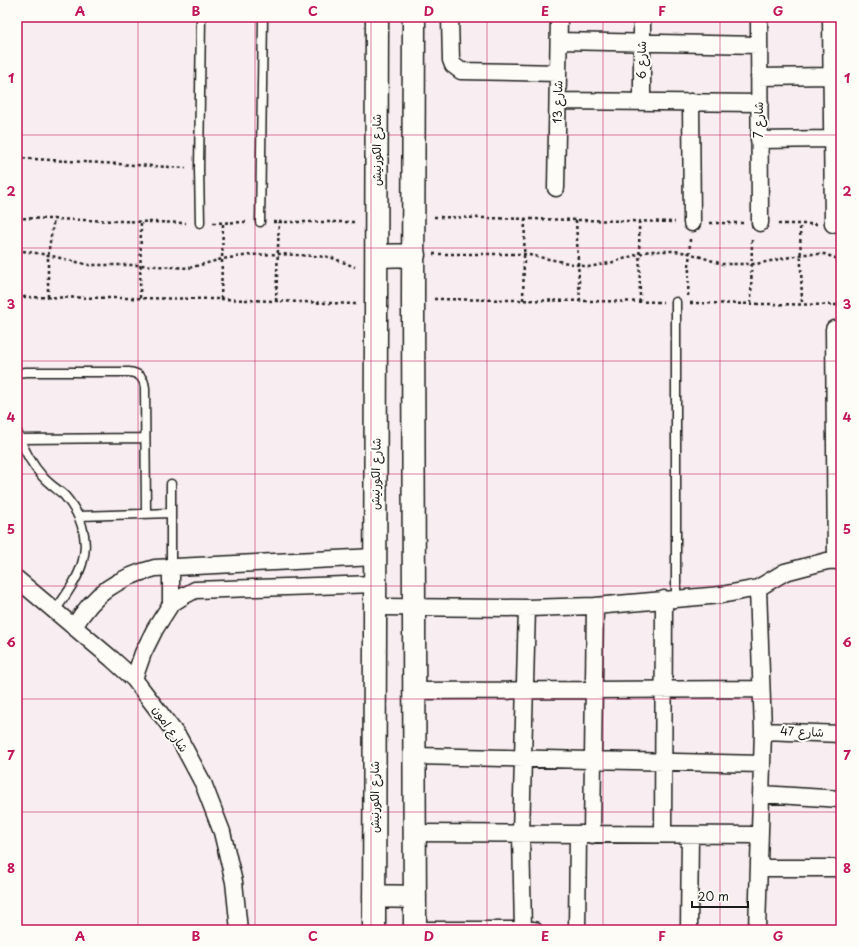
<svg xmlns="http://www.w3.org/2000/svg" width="858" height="947" font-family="'Playpen Sans','Playpen Sans Arabic',sans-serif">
  <rect width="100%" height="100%" fill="#f8edf0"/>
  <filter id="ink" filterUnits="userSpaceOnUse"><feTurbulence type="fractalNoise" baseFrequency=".025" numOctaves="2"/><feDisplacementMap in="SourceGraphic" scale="8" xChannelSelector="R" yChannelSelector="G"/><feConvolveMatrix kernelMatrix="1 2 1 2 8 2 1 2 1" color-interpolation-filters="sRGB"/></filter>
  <g filter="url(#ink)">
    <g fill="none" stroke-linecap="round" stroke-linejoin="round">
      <defs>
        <path id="service" d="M260 222 263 17
          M200 223 199 169 201 17
          M17 373 26 372H129C139 373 144 378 145 388L146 514
          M17 432C23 448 31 464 43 477 49 484 57 489 64 495 80 513 89 536 83 560 79 578 65 596 55 611
          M20 439 145 438
          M80 516 171 513
          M171 568V484
          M676 598V302"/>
        <path id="minor" d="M450 17 451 60 453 65 461 71 558 73
          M759 17 760 223
          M831 17 833 224
          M559 41 759 45
          M759 77 831 76
          M558 101 760 103
          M642 102V17
          M691 102 692 223
          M759 140 832 139
          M556 188 559 17
          M834 329 836 561
          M171 568V604
          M17 579 112 659 134 679 179 738 203 783 222 832 234 882 239 930
          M376 607 527 608 595 606 721 595 758 588 785 572 827 561 841 560
          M74 627C94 593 117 578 155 568L375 557
          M134 679 143 653 155 629 171 604 182 597 195 590 375 584
          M415 691 761 689
          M763 731 841 734
          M415 756 762 764
          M761 794 841 799
          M415 833 759 835
          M663 834 664 599
          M592 835 595 606
          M759 868H841
          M415 930H534
          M523 930 521 834 527 608
          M577 930 578 834
          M689 930 690 835
          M757 930 763 731 758 588"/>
        <path id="secondary" d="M414 17 413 299 415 930
          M377 256 414 255
          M374 896 415 897
          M374 930 377 17"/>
      </defs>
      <use href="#service" stroke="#1c1c1c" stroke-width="11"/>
      <use href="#minor" stroke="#1c1c1c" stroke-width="19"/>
      <use href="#secondary" stroke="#1c1c1c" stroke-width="25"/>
      <path stroke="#1c1c1c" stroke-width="2.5" stroke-dasharray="3 3" stroke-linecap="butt" d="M17 23 19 17
        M17 158 186 168
        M434 217 675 222
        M17 218 186 223
        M576 220 580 301
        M639 221 640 302
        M273 222H356
        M213 223 246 222
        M710 223H743
        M778 224H817
        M800 227 802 304
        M17 250 48 255 89 265H141L189 268 222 259 250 255 280 254 330 257 355 267
        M433 254H524L588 267 610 263 649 251H674L689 253 722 264H756L805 254H824L841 260
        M688 296 690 239
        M17 297 221 299 356 304
        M48 297V255L54 218
        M140 298 141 221
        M221 299 223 223
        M434 299 663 302
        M523 300 525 219
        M276 301 279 222
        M690 303 841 305
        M751 303 752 238"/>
      <use href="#service" stroke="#fdfcf7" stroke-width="8"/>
      <use href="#minor" stroke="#fdfcf7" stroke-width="16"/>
      <use href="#secondary" stroke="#fdfcf7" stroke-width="22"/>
    </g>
  </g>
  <path fill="none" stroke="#c2185b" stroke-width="1" stroke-opacity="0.55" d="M138 17V930M255 17V930M371 17V930M487 17V930M603 17V930M720 17V930M17 135H841M17 248H841M17 361H841M17 474H841M17 586H841M17 699H841M17 812H841"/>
  <g text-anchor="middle" stroke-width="4" stroke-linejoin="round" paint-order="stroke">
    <g font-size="12" fill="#1c1c1c" stroke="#fdfcf7">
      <text transform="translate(642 60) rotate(-90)" y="4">شارع 6</text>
      <text transform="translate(558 102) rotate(-89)" y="4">شارع 13</text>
      <text transform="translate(759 120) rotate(-90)" y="4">شارع 7</text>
      <text transform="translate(377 150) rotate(-90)" y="4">شارع الكورنيش</text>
      <text transform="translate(376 474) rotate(-89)" y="4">شارع الكورنيش</text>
      <text transform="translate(170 729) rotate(56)" y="4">شارع امون</text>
      <text transform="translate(802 732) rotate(2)" y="4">شارع 47</text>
      <text transform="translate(375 797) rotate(-90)" y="4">شارع الكورنيش</text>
    </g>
  </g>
  <rect width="858" height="947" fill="none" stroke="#fdfcf7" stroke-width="44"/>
  <path d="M692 901v6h56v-6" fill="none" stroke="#1c1c1c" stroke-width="2"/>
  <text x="698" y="901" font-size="12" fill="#1c1c1c" stroke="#fdfcf7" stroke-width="3" paint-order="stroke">20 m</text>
  <rect x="22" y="22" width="814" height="903" fill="none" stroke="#c2185b" stroke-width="1.5"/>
  <g font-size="13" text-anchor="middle" font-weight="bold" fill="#c2185b">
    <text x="80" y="16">A</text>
    <text x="196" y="16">B</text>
    <text x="313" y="16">C</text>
    <text x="429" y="16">D</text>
    <text x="545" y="16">E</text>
    <text x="662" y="16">F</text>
    <text x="778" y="16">G</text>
    <text x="11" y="83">1</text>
    <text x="847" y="83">1</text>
    <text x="11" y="196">2</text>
    <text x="847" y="196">2</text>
    <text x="11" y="309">3</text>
    <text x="847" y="309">3</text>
    <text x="11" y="422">4</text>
    <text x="847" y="422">4</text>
    <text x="11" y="534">5</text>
    <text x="847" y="534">5</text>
    <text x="11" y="647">6</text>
    <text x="847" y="647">6</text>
    <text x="11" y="760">7</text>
    <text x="847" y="760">7</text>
    <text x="11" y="873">8</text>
    <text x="847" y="873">8</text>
    <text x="80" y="941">A</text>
    <text x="196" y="941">B</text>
    <text x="313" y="941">C</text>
    <text x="429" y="941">D</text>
    <text x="545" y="941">E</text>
    <text x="662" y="941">F</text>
    <text x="778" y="941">G</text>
  </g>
</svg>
